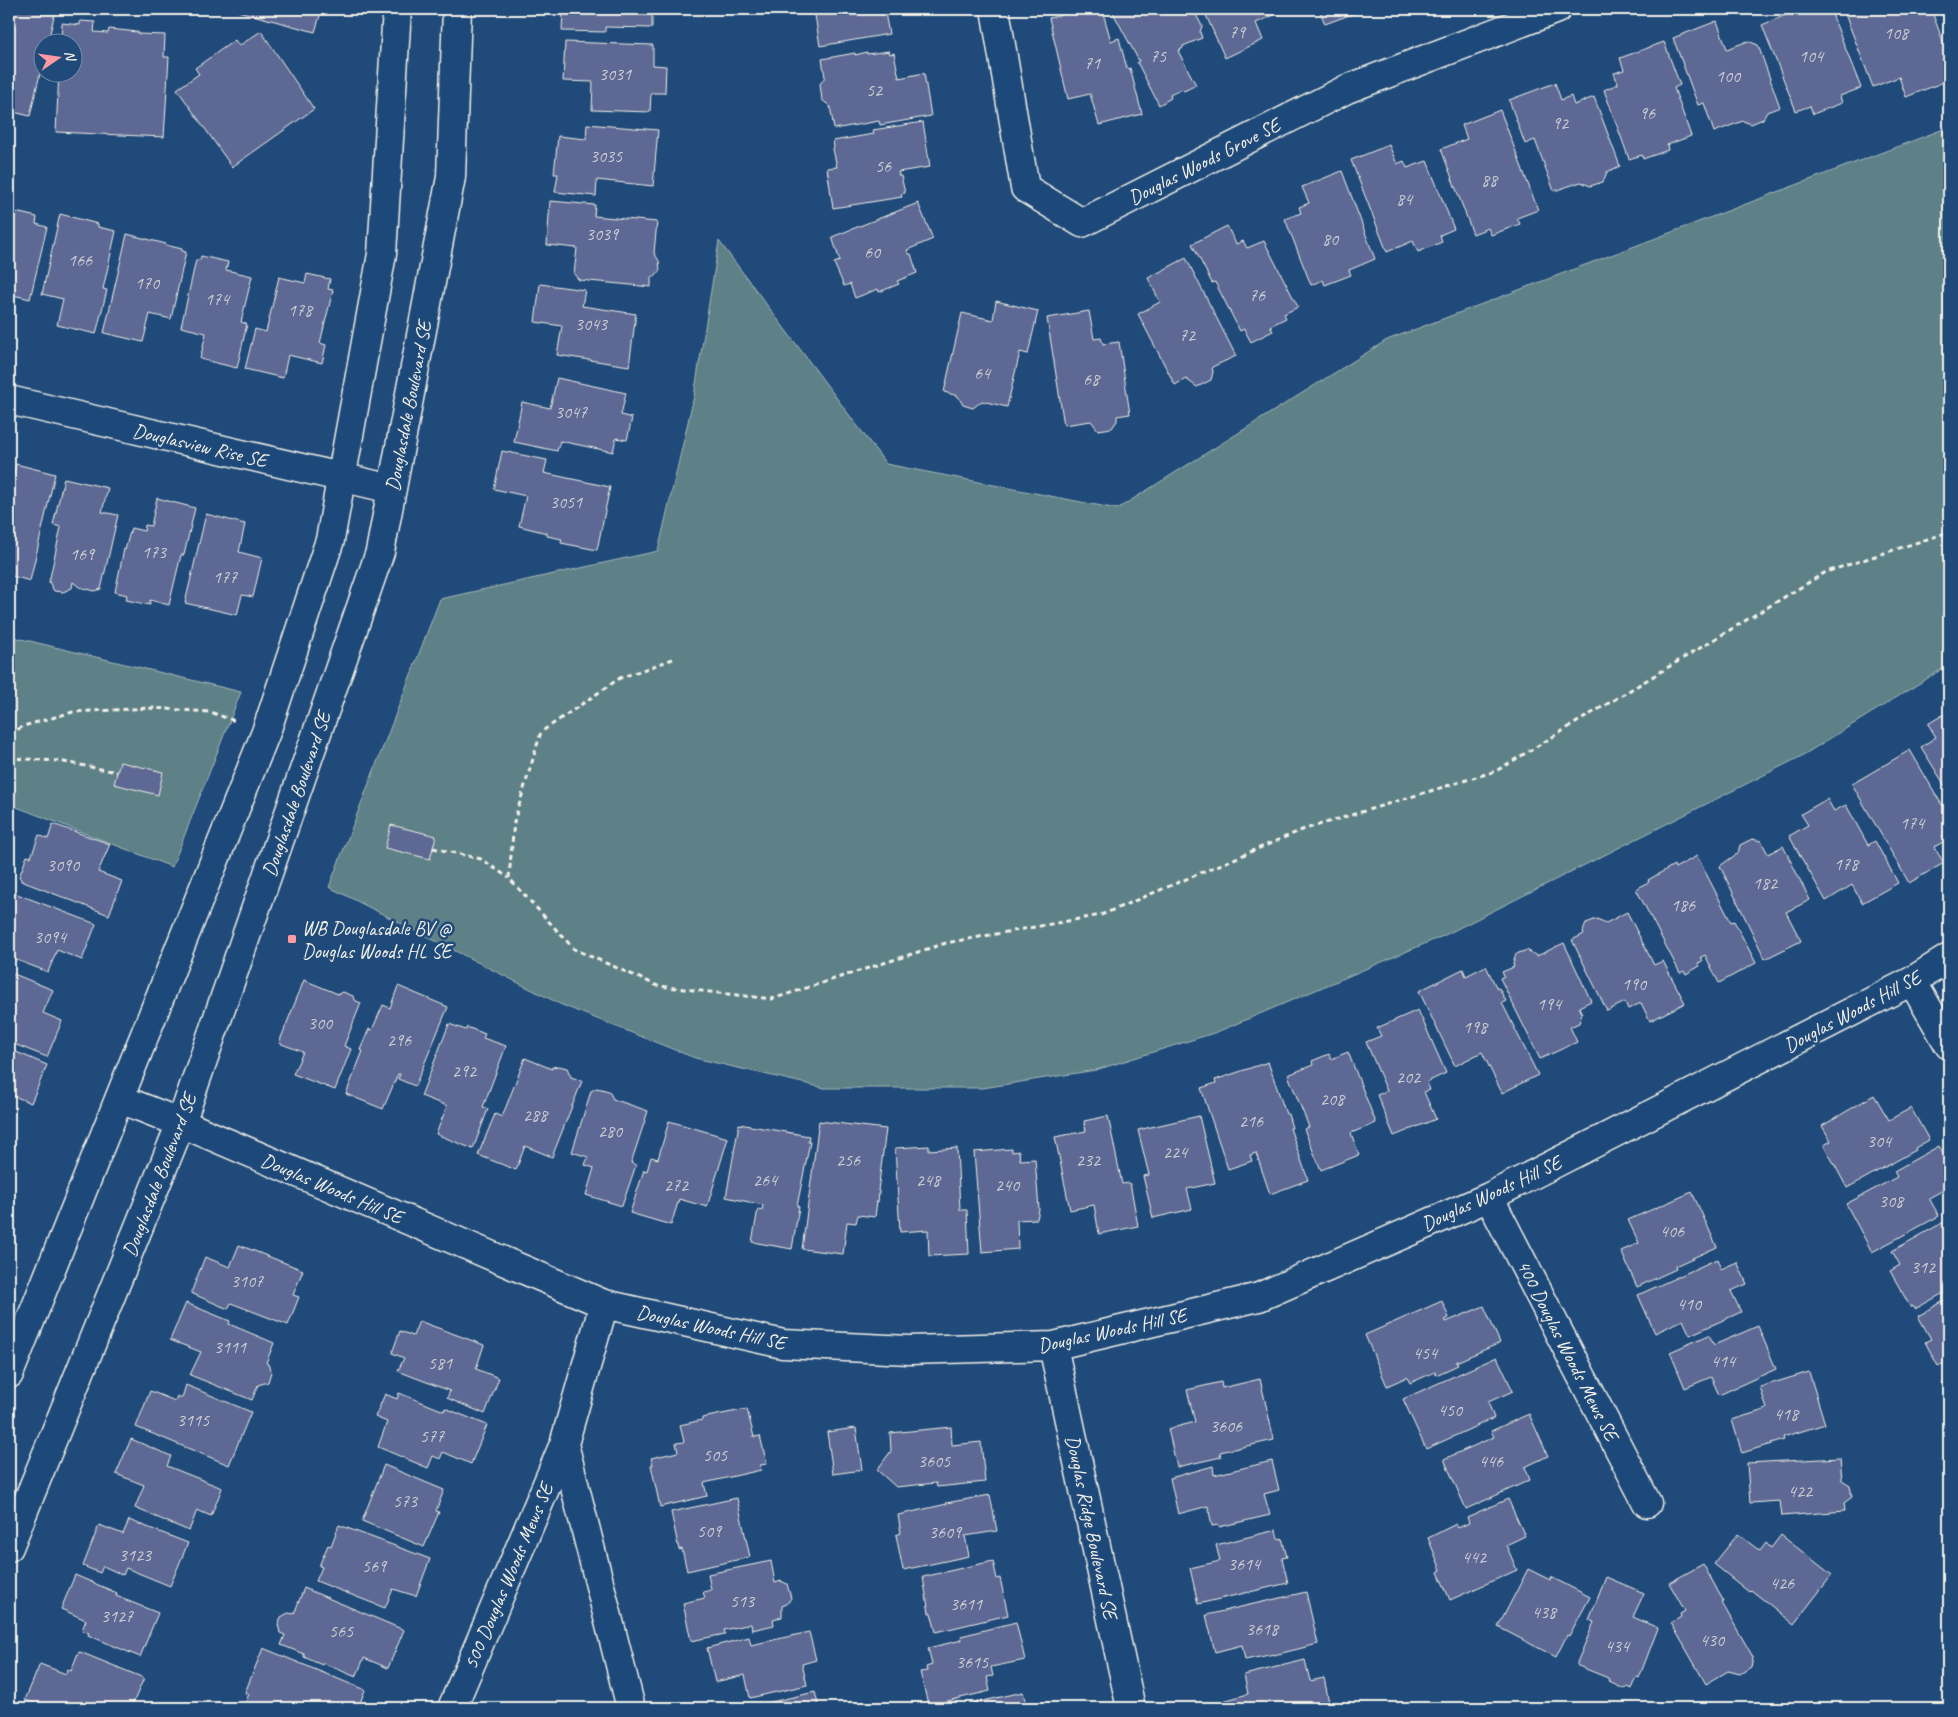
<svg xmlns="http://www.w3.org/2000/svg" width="1958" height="1717" font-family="Caveat,sans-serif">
  <rect width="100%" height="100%" fill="#1f4a7a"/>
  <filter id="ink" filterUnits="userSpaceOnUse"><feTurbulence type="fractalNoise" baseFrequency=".02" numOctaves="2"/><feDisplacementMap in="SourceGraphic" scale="10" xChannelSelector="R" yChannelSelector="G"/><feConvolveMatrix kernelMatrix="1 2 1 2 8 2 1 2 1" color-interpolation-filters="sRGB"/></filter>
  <g filter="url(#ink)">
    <path fill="#5d8187" stroke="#a8b9b8" d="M1949 127V665L1800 757 1443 936 1217 1032 1096 1070 983 1088H824L695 1058 562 1005 329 887 440 599 658 551 694 396 719 241 886 464 1117 509 1387 340Z
      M9 636 241 692 172 867 9 804Z"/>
    <path fill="#5d6994" stroke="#f4f1e8" d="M9 9H44L55 12 48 42H42V65L30 116 9 111Z
      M239 9H322L315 32 238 11Z
      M563 9H652V28L605 27V32L562 31Z
      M814 9H901L885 13 889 34 820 46Z
      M1086 9H1102L1111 41 1119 38 1127 69 1130 68 1142 114 1099 125 1090 94 1068 99 1049 18Z
      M1111 9H1193L1202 26 1200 32 1202 38 1183 46V48L1178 51 1196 85 1184 91 1182 89 1170 95 1171 98 1159 105 1137 62 1139 61Z
      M1215 9H1280L1281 12 1256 23 1263 40 1225 58 1205 13Z
      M1319 9H1363V10L1325 24Z
      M1786 9H1830L1861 88 1840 96 1842 103 1813 114 1810 106 1796 111 1762 25 1788 14Z
      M1843 9H1931L1949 58V80L1906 97 1899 77 1873 87Z
      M80 21 95 22 94 32 108 33 109 29 138 32 139 34 165 35 164 57H169L164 137 56 132 59 72H72V42H61L62 23 80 25Z
      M1717 21 1727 49 1748 41 1758 45 1780 107 1767 112 1763 119 1751 124 1743 121 1714 132 1704 103 1698 105 1673 38Z
      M261 31 314 109 232 167 177 89 199 74 195 68 235 40 239 46Z
      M565 42 653 45V65L666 66 665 93H651L650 112 592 110 593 82 563 81Z
      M1664 42 1680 85 1674 88 1691 136 1667 145 1668 150 1643 159 1642 155 1629 159 1604 90 1618 84 1614 73 1624 70 1620 58Z
      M889 51 890 54 894 53 899 78 924 73 931 116 880 125 879 121 834 129 830 106 822 100 820 84 825 77 822 59 855 53V55L867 52V54Z
      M1555 83 1561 100 1571 96 1574 105 1594 97 1620 166 1607 172 1603 182 1590 186 1581 182 1554 191 1535 140 1525 144 1509 100Z
      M1500 110 1538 210 1517 218 1520 224 1491 235 1488 228 1473 234 1441 149 1467 139 1462 125Z
      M923 122 930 167 898 172 899 176H901L905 193 901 194 902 197 833 208 827 168 837 167 833 149 834 147 833 141 874 134 873 130Z
      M587 124 658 130 653 186 597 180 596 196 555 192 558 174H554L558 136 586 139Z
      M1389 145 1397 164 1404 161 1407 168 1427 161 1454 229 1440 235 1442 242 1418 252 1413 241 1387 252 1351 160Z
      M1342 171 1375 259 1349 270 1351 275 1325 285 1323 280 1311 285 1285 219 1301 213 1299 207 1309 203 1302 187Z
      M550 201 595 205 594 216 657 222 654 253 659 261 660 270 655 276 651 277V287L579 280 574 274 577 248 547 245Z
      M918 203 933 239 907 250 909 254H911L917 273 897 281 899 284 879 292 878 289 855 298 850 284 844 286 834 263 840 261 832 237Z
      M11 211 37 217 36 224 47 227 30 299 9 294V218Z
      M60 214 98 224V227L116 231 103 289 107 290 96 334 57 325 63 299 42 294Z
      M1227 226 1236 244 1243 241 1247 248 1264 241 1298 307 1284 314 1286 318 1270 326 1273 331 1251 342 1244 329 1240 331 1215 282 1212 283 1192 244Z
      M127 234 166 244V245L182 249V251L186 252 171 319 150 314 143 342 104 333Z
      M201 256 228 262 226 270 252 276 241 322 247 324 237 368 200 359 206 333 181 327 196 260H200Z
      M1186 258 1236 356 1212 367 1213 372 1211 380 1197 387 1186 379 1175 385 1138 314 1160 302 1148 278Z
      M307 274 330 279 328 289 333 290 320 343 326 345 322 363 288 355 283 378 245 369 255 329 266 332 279 277 305 283Z
      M540 284 585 290 582 306 636 314 629 366 557 355 562 326 535 322Z
      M996 301 1038 311 1028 354 1020 352 1007 407 982 401 973 408 963 405 958 396 944 392 962 313 993 320Z
      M1089 311 1094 339 1101 338 1103 344 1119 342 1130 414 1117 416V421L1112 428 1098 430 1091 421 1064 425 1047 318Z
      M557 378 626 393 621 415 632 418 627 440 616 438 613 452 560 441 557 451 514 442 522 402 550 408Z
      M502 451 547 460 544 473 610 487 597 550 561 543 562 539 547 536V533L519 526 526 496 494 489Z
      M16 464 55 474 30 581 9 575V491H10Z
      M64 478 108 488 102 512 118 515 101 589 95 591 79 587 73 582 72 588 63 592 54 591 49 582 61 527 53 525Z
      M157 498 195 508 184 555H181L169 605 150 600V605L126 600 127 595 115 592 124 549 125 550 131 528 144 531 145 525 151 526Z
      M206 514 245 524 239 552 262 558 253 597 242 595 237 615 185 603Z
      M1949 711V792L1921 747 1936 737 1928 724Z
      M1910 750 1942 805 1943 804 1949 815V832L1942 836 1945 841 1934 847 1944 863 1909 883 1852 784Z
      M120 762 163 772 158 795 114 784Z
      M1827 799 1834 811 1846 805 1868 845 1875 841 1898 883 1862 903 1852 885 1826 901 1789 836 1808 825 1801 814Z
      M53 824 110 844 98 872 122 881 109 915 21 881V879L19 877 27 856 31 857 39 835 48 839Z
      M391 825 436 836 430 859 385 848Z
      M1752 839 1761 841 1768 854 1783 846 1810 900 1786 912 1801 941 1765 959 1720 866 1738 853 1740 845Z
      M1697 856 1731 922 1734 921 1756 963 1719 983 1705 955 1701 957 1703 961 1698 963 1700 966 1686 974 1684 971 1680 973 1636 889 1649 882 1648 880 1674 865 1675 868Z
      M9 891 96 924 82 960 57 950 48 972 9 957Z
      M1627 912 1654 965 1663 961 1685 1003 1650 1021 1641 1003 1628 1009 1625 1002 1607 1011 1572 940 1584 934 1583 932 1586 923 1597 919 1606 923Z
      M1564 943 1591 1001 1579 1007 1582 1014 1579 1023 1570 1027 1577 1042 1540 1059 1500 978 1504 976 1502 972 1514 967 1513 964 1516 954 1527 950 1537 956Z
      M1486 966 1497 989 1499 988 1506 1001 1502 1003 1538 1075 1502 1093 1482 1052 1455 1066 1419 991 1463 969 1466 976Z
      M9 972 53 990 43 1013 62 1021 47 1057 9 1042Z
      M304 980 338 994 343 992 353 996 356 1001 361 1003 344 1046 351 1049 335 1090 293 1074 303 1052 279 1043Z
      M398 986 448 1007 415 1086 398 1079 400 1074H398L383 1109 346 1094 363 1051 360 1050 369 1029 372 1030 383 1005 390 1008Z
      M1418 1010 1446 1073 1427 1082 1430 1090 1424 1092 1436 1119 1394 1136 1377 1095 1387 1091 1366 1042 1381 1036 1377 1028Z
      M449 1024 466 1030 467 1027 485 1034 483 1038 506 1046 483 1107 488 1109 473 1149 436 1134 447 1106 421 1096Z
      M9 1049 47 1065 31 1103 9 1094Z
      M1348 1052 1376 1123 1351 1133 1359 1155 1321 1170 1304 1129 1309 1127 1288 1075 1313 1065 1312 1061 1329 1054 1331 1059Z
      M525 1058 552 1069V1067L559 1066 567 1068 571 1077 582 1081 552 1157 525 1146 516 1170 478 1155 495 1114 502 1117Z
      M1268 1062 1286 1114H1288L1292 1128H1290L1308 1180 1270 1194 1256 1153 1250 1155 1252 1161 1228 1169 1201 1088 1216 1083 1215 1080Z
      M597 1088 609 1091 613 1099 648 1111 631 1163 636 1165 622 1206 586 1195 594 1168 585 1165 588 1157 572 1152 591 1091Z
      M1874 1095 1889 1120 1911 1108 1929 1140 1915 1148 1916 1150 1847 1188 1824 1145 1831 1141 1822 1126Z
      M1108 1116 1122 1184 1130 1183 1138 1226 1099 1234 1094 1205 1070 1210 1055 1137 1086 1131 1084 1121Z
      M1199 1116 1215 1183 1187 1189 1192 1209 1153 1218 1143 1176 1149 1175 1138 1130Z
      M669 1121 728 1138 707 1207 679 1199 671 1225 630 1213 644 1170 647 1171 651 1157 658 1159Z
      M819 1121 886 1129 878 1191H879L878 1202 877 1201 875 1217 858 1215 856 1223 847 1222 843 1254 802 1249Z
      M739 1124 809 1136 808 1142H810L797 1206 799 1207 792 1249 752 1242 758 1209 762 1210 763 1205 726 1197Z
      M929 1146V1150L957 1148 960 1210H967L969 1254 929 1256 928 1230 900 1232 895 1148Z
      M1939 1146 1949 1165V1187L1929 1198 1939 1216 1872 1252 1846 1204 1897 1177 1894 1171Z
      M1012 1149V1152L1019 1151 1020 1160 1035 1159 1039 1209 1037 1219 1017 1220 1018 1249 982 1252 974 1152Z
      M1692 1192 1717 1247 1675 1266 1676 1269 1637 1287 1621 1251 1639 1243 1628 1220Z
      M1944 1222 1949 1230V1290L1915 1309 1913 1306 1911 1308 1890 1271 1900 1265 1892 1251Z
      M239 1245 303 1270 293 1295 299 1297 288 1325 231 1303 228 1309 191 1293 205 1257 230 1267Z
      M1717 1259 1721 1269 1737 1262 1747 1284 1731 1291 1741 1312 1690 1335 1683 1320 1655 1333 1638 1295Z
      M1949 1298V1368L1948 1369 1945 1363 1938 1366 1925 1342 1931 1339 1918 1316Z
      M1442 1301 1449 1318 1445 1320 1446 1322 1484 1306 1500 1343 1456 1362 1458 1365 1436 1375 1435 1372 1410 1383 1407 1377 1387 1386 1365 1335Z
      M186 1303 230 1321 229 1324 274 1343 266 1363 268 1364 271 1372 268 1382 258 1385 252 1400 190 1375 201 1352 170 1340Z
      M419 1321 484 1345 476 1369 499 1378 485 1414 447 1398 450 1391 398 1371 404 1358 392 1353 400 1331 413 1336Z
      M1758 1326 1776 1369 1719 1395 1711 1377 1685 1388 1670 1352 1709 1335 1714 1345Z
      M1497 1357 1513 1391 1488 1402 1494 1418 1426 1449 1403 1399Z
      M1809 1372 1825 1424 1783 1437 1784 1440 1742 1453 1732 1420 1767 1409 1760 1387Z
      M1260 1379 1274 1440 1220 1452 1221 1457 1177 1467 1168 1429 1195 1422 1187 1390 1221 1382 1222 1388Z
      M1949 1380V1397L1942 1384Z
      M186 1385 251 1412 229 1465 136 1427 150 1391 175 1401 177 1396 182 1398Z
      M399 1393 444 1411 445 1408 487 1425 471 1464 443 1452 440 1459 433 1456 428 1468 378 1447 387 1422 375 1417 385 1394 397 1399Z
      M747 1409 754 1437 760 1436 767 1464 760 1465 761 1470 704 1483 707 1496 660 1507 651 1465H653L651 1458 678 1452 676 1443 684 1442 680 1425 702 1420V1418Z
      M1529 1414 1548 1456 1525 1467 1530 1480 1466 1509 1444 1459 1494 1437 1491 1431Z
      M951 1427 952 1445 981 1442 985 1482 937 1487 936 1483 896 1487 877 1470 891 1451 890 1433Z
      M856 1428 862 1470 833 1474 827 1432Z
      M131 1439 171 1456 167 1466 222 1488 211 1516 197 1510 189 1531 135 1508 144 1485 116 1474Z
      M1840 1458 1842 1480 1850 1485 1852 1497 1844 1503 1845 1511 1782 1516 1780 1501 1750 1503 1747 1463Z
      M1272 1461 1279 1490 1264 1494 1270 1515 1219 1527 1218 1525 1212 1526 1208 1506 1178 1514 1170 1478 1213 1466 1214 1475Z
      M384 1465 444 1490 436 1511 439 1512 424 1547 362 1521Z
      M990 1495 997 1531 965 1536 969 1556 903 1570 896 1535 901 1533 898 1515 947 1504 946 1503Z
      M737 1498 750 1557 687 1571 682 1549 679 1550 671 1512Z
      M1508 1499 1525 1536 1506 1545 1517 1570 1450 1600 1438 1572 1441 1570 1428 1538 1456 1524 1458 1528 1469 1523 1467 1517Z
      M129 1520 188 1543 170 1586 126 1568 123 1575 103 1566 100 1573 83 1566 99 1525 123 1534Z
      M339 1525 430 1559 416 1596 393 1589 385 1608 316 1581 322 1567 319 1566 328 1545 331 1546Z
      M1276 1530 1278 1539 1282 1538 1287 1557 1282 1558 1288 1583 1198 1604 1190 1568 1220 1561 1216 1545Z
      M1738 1534 1760 1551 1766 1543 1771 1548 1781 1535 1832 1575 1794 1624 1751 1590 1749 1592 1714 1564Z
      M771 1561 775 1583 781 1581 787 1584 791 1598 787 1604 782 1606V1617L773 1619 774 1625 752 1630 751 1624 724 1630 725 1634 691 1641 683 1603 705 1598 703 1592 711 1590 708 1574Z
      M993 1561 997 1579 1000 1578 1008 1615 936 1632 931 1613H929L923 1577Z
      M1703 1564 1724 1602 1722 1603 1753 1657 1751 1667 1740 1674 1728 1671 1706 1684 1671 1623 1681 1617 1680 1614 1685 1611 1669 1583Z
      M1528 1569 1550 1580 1551 1577 1590 1597 1569 1636 1567 1635 1556 1657 1498 1627Z
      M75 1575 117 1593 116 1596 158 1613 140 1657 88 1635 89 1633 82 1630 86 1620 61 1609Z
      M1606 1577 1644 1593 1633 1617 1658 1628 1639 1678 1637 1677 1632 1689 1628 1687 1624 1689 1609 1682 1608 1678 1576 1665 1594 1622 1589 1620Z
      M304 1588 404 1630 388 1668 364 1658 356 1677 323 1663 322 1665 304 1657V1654L281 1645 285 1635 280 1633 278 1624 281 1617 288 1613 294 1614Z
      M1306 1592 1318 1644 1274 1655V1654L1245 1660 1242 1645 1215 1652 1206 1615Z
      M1016 1622 1025 1660 991 1667 993 1676 987 1677 990 1691 935 1704 934 1702 928 1704 920 1672 927 1671 926 1667 932 1665 928 1648 962 1640 961 1636Z
      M809 1632 816 1660 802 1664 807 1685 750 1698 745 1675 715 1682 707 1648 749 1637 751 1645Z
      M263 1648 365 1690 358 1708H243L249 1694 245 1693 246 1690Z
      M80 1652 144 1678 131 1708H47L25 1700 40 1664 66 1674 67 1669 71 1671 78 1653Z
      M1305 1660 1310 1681 1324 1678 1330 1707 1225 1708 1223 1701 1248 1694 1244 1675Z
      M815 1692 819 1708H745Z
      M1023 1692 1027 1708H961V1706Z
      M1927 1704 1949 1706V1708H1927Z"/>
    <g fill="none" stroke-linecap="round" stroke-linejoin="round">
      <defs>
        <path id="minor" d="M995 9 1025 188 1082 223 1347 89 1557 9
          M9 400 392 489
          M1912 981 1949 1045
          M120 1099 181 1123 604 1304 783 1344 909 1350 1053 1346 1259 1297 1489 1197 1912 981 1949 958
          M1489 1197 1647 1503
          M1053 1346 1131 1708
          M9 1374 266 732 330 540 382 254 397 9
          M564 1444 631 1708
          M9 1547 181 1123 380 552 451 177 457 9
          M452 1708 564 1444 604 1304"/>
      </defs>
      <use href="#minor" stroke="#f4f1e8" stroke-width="31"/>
      <path stroke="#f4f1e8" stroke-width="3" stroke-dasharray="5 4" stroke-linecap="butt" d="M673 659 620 678 541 732 514 822 509 878 574 949 658 986 772 999 946 943 1101 915 1302 830 1496 771 1826 572 1949 532
        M9 733 27 725 73 712 152 708 210 712 235 721
        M9 758 59 761 117 772
        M433 848 481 859 509 878"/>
      <use href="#minor" stroke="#1f4a7a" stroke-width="28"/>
    </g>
  </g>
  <rect fill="#ff9aa2" stroke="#1f4a7a" stroke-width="2" x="287" y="934" width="10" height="10" rx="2.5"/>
  <g text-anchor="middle" stroke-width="5" stroke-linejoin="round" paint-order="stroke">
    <g font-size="18" fill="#cecfd3">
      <text x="1237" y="38">79</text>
      <text x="1896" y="39">108</text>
      <text x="1158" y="62">75</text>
      <text x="1811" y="62">104</text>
      <text x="1092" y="69">71</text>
      <text x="615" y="80">3031</text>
      <text x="1728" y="82">100</text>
      <text x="874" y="96">52</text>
      <text x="1647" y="119">96</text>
      <text x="1560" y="129">92</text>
      <text x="606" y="162">3035</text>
      <text x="883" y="172">56</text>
      <text x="1489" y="186">88</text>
      <text x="1404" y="205">84</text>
      <text x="602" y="240">3039</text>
      <text x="1330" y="245">80</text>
      <text x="872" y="258">60</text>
      <text x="80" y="266">166</text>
      <text x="147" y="289">170</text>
      <text x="1257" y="301">76</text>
      <text x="217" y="305">174</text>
      <text x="300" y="316">178</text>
      <text x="591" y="330">3043</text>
      <text x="1187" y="341">72</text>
      <text x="982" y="379">64</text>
      <text x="1091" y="385">68</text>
      <text x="571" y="418">3047</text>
      <text x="566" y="508">3051</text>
      <text x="154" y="558">173</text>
      <text x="82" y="560">169</text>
      <text x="225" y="583">177</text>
      <text x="1912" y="829">174</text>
      <text x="1846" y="870">178</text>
      <text x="63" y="871">3090</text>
      <text x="1765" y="889">182</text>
      <text x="1683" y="911">186</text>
      <text x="50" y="943">3094</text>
      <text x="1634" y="990">190</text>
      <text x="1549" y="1010">194</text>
      <text x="320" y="1029">300</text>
      <text x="1475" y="1033">198</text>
      <text x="399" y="1046">296</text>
      <text x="464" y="1077">292</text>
      <text x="1408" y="1083">202</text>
      <text x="1332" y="1105">208</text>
      <text x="535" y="1121">288</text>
      <text x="1251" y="1127">216</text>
      <text x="610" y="1137">280</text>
      <text x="1879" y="1147">304</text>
      <text x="1175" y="1158">224</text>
      <text x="848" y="1166">256</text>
      <text x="1088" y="1166">232</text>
      <text x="765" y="1186">264</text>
      <text x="928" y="1186">248</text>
      <text x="676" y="1191">272</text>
      <text x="1007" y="1191">240</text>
      <text x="1891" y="1207">308</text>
      <text x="1672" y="1237">406</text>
      <text x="1923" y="1273">312</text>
      <text x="247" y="1287">3107</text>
      <text x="1689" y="1310">410</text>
      <text x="230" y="1353">3111</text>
      <text x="1425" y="1359">454</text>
      <text x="1723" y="1367">414</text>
      <text x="440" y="1369">581</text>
      <text x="1450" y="1416">450</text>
      <text x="1786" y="1420">418</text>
      <text x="193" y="1426">3115</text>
      <text x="1226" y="1432">3606</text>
      <text x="432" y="1442">577</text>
      <text x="715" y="1461">505</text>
      <text x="934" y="1467">3605</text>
      <text x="1491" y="1467">446</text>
      <text x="1800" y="1497">422</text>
      <text x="405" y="1507">573</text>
      <text x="709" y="1537">509</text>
      <text x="945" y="1538">3609</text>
      <text x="135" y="1561">3123</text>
      <text x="1474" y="1563">442</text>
      <text x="1244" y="1570">3614</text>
      <text x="374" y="1572">569</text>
      <text x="1782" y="1589">426</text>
      <text x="742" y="1607">513</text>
      <text x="966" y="1610">3611</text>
      <text x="1544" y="1618">438</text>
      <text x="117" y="1622">3127</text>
      <text x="1262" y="1635">3618</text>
      <text x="341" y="1637">565</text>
      <text x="1712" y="1646">430</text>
      <text x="1617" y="1652">434</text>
      <text x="972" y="1668">3615</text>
    </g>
    <g font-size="20" fill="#f4f1e8" stroke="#1f4a7a">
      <text transform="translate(1204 161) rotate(-27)" y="7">Douglas Woods Grove SE</text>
      <text transform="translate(408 406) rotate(-79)" y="7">Douglasdale Boulevard SE</text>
      <text transform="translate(200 445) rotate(13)" y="7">Douglasview Rise SE</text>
      <text transform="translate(296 794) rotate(-71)" y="7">Douglasdale Boulevard SE</text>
      <text transform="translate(1852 1011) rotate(-28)" y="7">Douglas Woods Hill SE</text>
      <text transform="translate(159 1175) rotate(-69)" y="7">Douglasdale Boulevard SE</text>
      <text transform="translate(332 1188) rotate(23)" y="7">Douglas Woods Hill SE</text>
      <text transform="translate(1491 1193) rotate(-25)" y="7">Douglas Woods Hill SE</text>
      <text transform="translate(711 1327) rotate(12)" y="7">Douglas Woods Hill SE</text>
      <text transform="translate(1112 1330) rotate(-12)" y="7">Douglas Woods Hill SE</text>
      <text transform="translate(1568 1350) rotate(63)" y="7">400 Douglas Woods Mews SE</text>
      <text transform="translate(1092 1527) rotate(78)" y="7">Douglas Ridge Boulevard SE</text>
      <text transform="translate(508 1576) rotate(-67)" y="7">500 Douglas Woods Mews SE</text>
    </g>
    <g font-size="20" fill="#f4f1e8" stroke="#1f4a7a" text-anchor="start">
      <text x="302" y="935">WB Douglasdale BV @<tspan x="302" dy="23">Douglas Woods HL SE</tspan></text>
    </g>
  </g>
  <rect width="1958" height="1717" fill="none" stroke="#1f4a7a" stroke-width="30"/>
  <rect x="15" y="15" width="1928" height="1687" fill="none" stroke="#f4f1e8" stroke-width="2" filter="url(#ink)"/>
  <g transform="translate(58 58) rotate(77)"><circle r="24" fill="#1f4a7a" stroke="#748da6"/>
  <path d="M0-4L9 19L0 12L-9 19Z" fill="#ff9aa2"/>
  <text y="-8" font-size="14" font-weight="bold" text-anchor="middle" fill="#f4f1e8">N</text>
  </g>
</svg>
